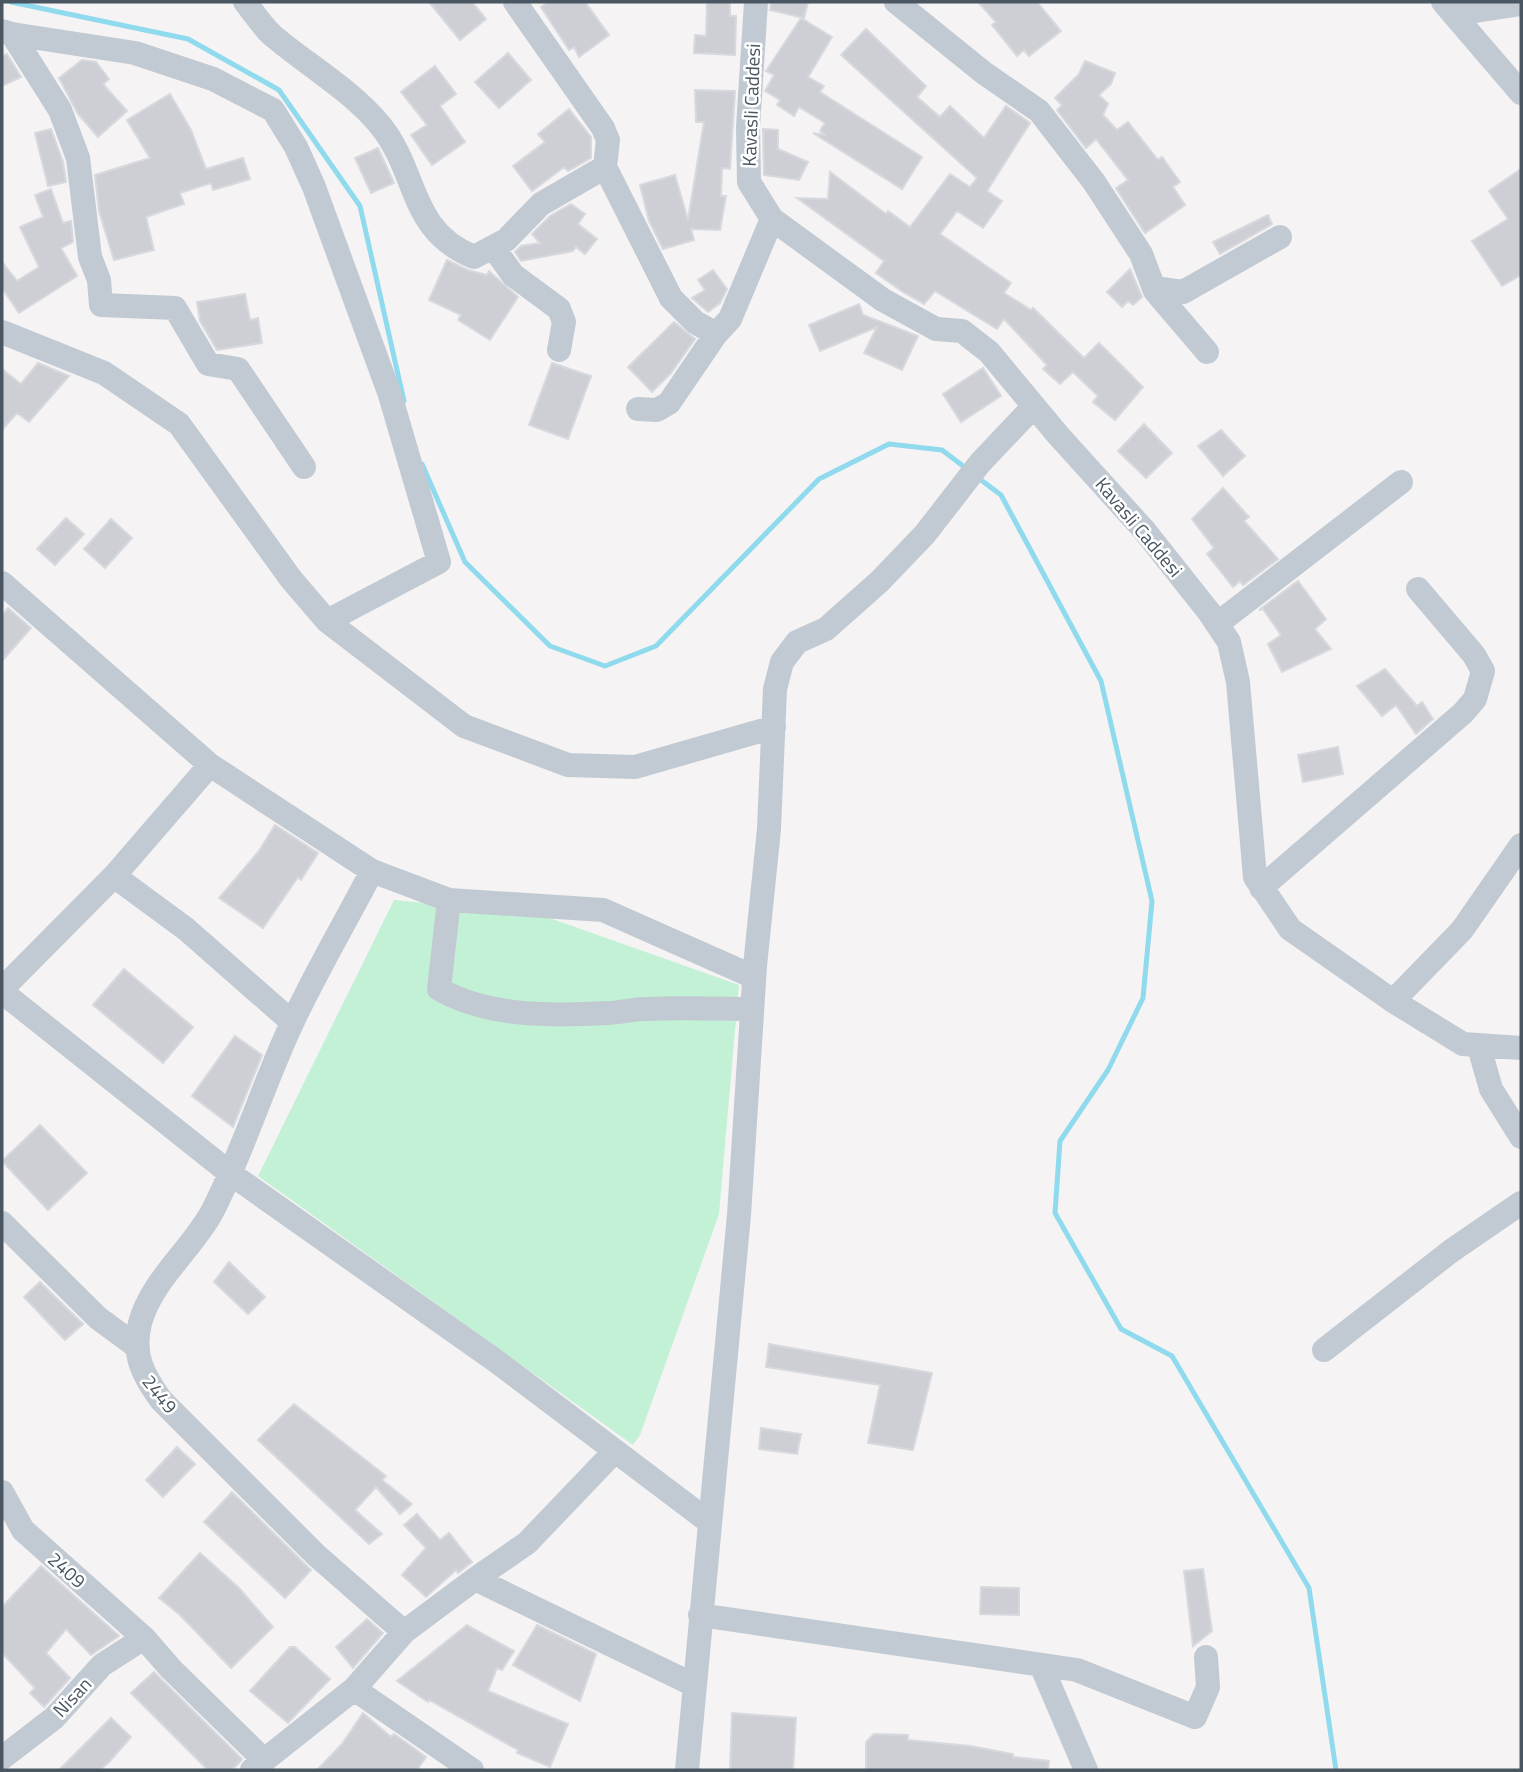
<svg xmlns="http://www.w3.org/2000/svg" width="1523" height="1772" font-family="'Titillium Web',sans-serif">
  <rect width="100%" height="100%" fill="#f5f3f3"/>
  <path fill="#c3f1d5" d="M394 900 541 915 739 985 719 1214 640 1435 633 1445 258 1176Z"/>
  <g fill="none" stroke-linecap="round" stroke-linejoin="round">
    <path stroke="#90daee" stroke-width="5" d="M11 2 188 39 279 90 360 206 404 401
      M422 464 465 562 550 646 605 666 656 646 819 479 889 444 942 450 967 469
      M977 477 1001 495 1101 681 1152 901 1143 998 1108 1070 1060 1141 1055 1213 1121 1329 1172 1356 1309 1588 1336 1770"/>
  </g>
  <path fill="#cdcfd5" stroke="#d7d9de" stroke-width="2" d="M429 2H472L486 19 460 40Z
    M548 2H585L609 35 579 57 574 47 569 50 541 7Z
    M707 2H730V16H736L735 55 694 53 695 35 706 36Z
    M771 2H808L804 18 770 10Z
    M978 2H1037L1061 31 1029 56 1024 50 1017 56 992 25 996 22Z
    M801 18 832 37 808 77 824 86 820 92 922 157 902 189 813 133 826 135 820 131 825 123 799 107 794 116 777 105 780 100 765 91 774 75 766 71Z
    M866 29 926 86 917 97 940 117 950 106 984 138 1006 106 1030 123 987 191 1002 201 983 228 957 211 940 234 1011 283 1004 293 1031 310 1033 308 1084 358 1099 343 1143 387 1115 420 1093 402 1098 396 1073 372 1060 384 1043 369 1047 365 1004 319 997 329 935 291 924 304 903 292 876 273 884 261 797 198 828 199 830 172 886 214 888 211 910 227 950 174 970 187 977 178 841 55Z
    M508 53 531 80 499 108 475 82Z
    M7 54 21 77 2 86V56Z
    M82 60 96 62 109 79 103 84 127 111 98 137 78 114 59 78Z
    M1085 61 1115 73 1111 84 1099 95 1108 104 1103 115 1117 130 1128 122 1158 160 1162 157 1180 182 1173 187 1185 205 1145 233 1116 188 1128 180 1096 139 1086 148 1057 110 1062 105 1055 98 1079 74Z
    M435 66 456 94 440 106 465 142 432 165 411 135 427 125 401 92Z
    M695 90 735 91 730 169 722 168 721 196H726L720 230 691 229 694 240 663 249 649 221 640 185 675 175 688 220 704 122H696Z
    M170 94 191 130 206 169 243 158 250 179 213 190 211 183 180 193 184 204 146 217 154 250 114 260 99 211 95 175 150 158 127 120Z
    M569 109 591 137V158L568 171 564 167 532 191 513 166 545 142 538 134Z
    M51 129 63 162 66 182 48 186 35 133Z
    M763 129 778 130V149L808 162 799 180 764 175Z
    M378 148 394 183 371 193 355 158Z
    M1521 169V275L1502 286 1472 241 1508 219 1489 191Z
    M51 189 63 223 71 221 73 242 61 248 77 276 19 313 2 288V262L17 281 39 267 20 227 43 217 35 195Z
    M571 204 585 214 578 224 597 239 585 254 576 247 573 251 521 261 515 252 521 246 540 243 532 234 550 216Z
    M1268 215 1272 224 1220 254 1213 242Z
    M447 260 468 270 487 275 489 271 518 297 490 340 458 320 461 315 429 300Z
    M1130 269 1142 297 1133 305 1128 301 1122 307 1107 292Z
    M713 270 727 289 720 303 708 312 692 298 705 290 698 280Z
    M245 294 250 320 258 318 262 343 217 350 200 321 197 302Z
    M859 304 863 315 918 336 902 370 864 353 877 327 820 351 809 325Z
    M674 322 695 339 671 373 652 392 628 367Z
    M38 363 69 376 29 422 17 413 2 430V369L21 384Z
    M552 363 591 376 568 439 529 425Z
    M983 368 1001 396 961 422 943 394Z
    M1144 424 1172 453 1146 478 1118 451Z
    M1221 430 1245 456 1223 476 1198 446Z
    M1223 488 1249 517 1244 521 1278 559 1243 585 1240 581 1233 587 1207 554 1214 548 1192 519Z
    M66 518 84 534 55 565 37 549Z
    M111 519 132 538 105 568 84 549Z
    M1298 581 1326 619 1315 629 1331 649 1282 672 1268 644 1281 635 1263 609 1259 610Z
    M8 608 31 628 2 661V615Z
    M1385 669 1417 706 1422 702 1433 719 1416 734 1396 705 1382 716 1357 686Z
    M1338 747 1343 774 1303 782 1298 755Z
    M275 825 318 853 301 880 298 877 263 928 219 898 259 851Z
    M124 969 193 1027 163 1063 93 1005Z
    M235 1036 262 1055 233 1127 192 1096Z
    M40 1125 87 1173 48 1210 2 1161Z
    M229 1262 265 1297 248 1314 214 1282Z
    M40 1282 83 1324 65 1340 24 1297Z
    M769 1344 932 1373 913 1450 868 1443 880 1385 766 1367Z
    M294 1404 386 1476 382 1480 412 1504 400 1514 376 1487 355 1510 382 1534 369 1544 258 1440Z
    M761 1428 801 1434 797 1454 759 1449Z
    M177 1447 195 1464 163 1497 146 1480Z
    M232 1492 311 1570 285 1598 204 1522Z
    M417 1514 440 1540 449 1533 472 1562 458 1573 456 1570 426 1597 402 1575 426 1548 404 1525Z
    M200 1553 239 1588 273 1627 231 1668 180 1615 159 1598Z
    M41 1566 119 1636 91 1655 66 1629 46 1653 70 1678 44 1707 30 1693 35 1688 2 1653V1607Z
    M1203 1569 1212 1631 1193 1646 1184 1571Z
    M981 1587 1019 1588V1615L980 1614Z
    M367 1619 383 1633 353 1668 336 1647Z
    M467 1625 514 1651 502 1670 497 1668 488 1691 568 1724 550 1767 517 1753 518 1750 429 1700 428 1702 397 1681Z
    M537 1625 596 1654 580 1701 513 1665Z
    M290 1647H295L330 1679 288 1723 250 1691Z
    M154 1672 242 1759 238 1764 231 1770H208L131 1693Z
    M363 1713 391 1737 394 1734 426 1757 417 1770H317L342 1744Z
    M732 1713 796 1718 793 1770H730Z
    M111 1718 131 1737 110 1761 100 1770H59Z
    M874 1734 908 1735V1740L970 1746 1013 1754V1757L1049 1761 1048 1770H866V1742Z"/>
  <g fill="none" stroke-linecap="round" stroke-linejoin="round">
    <path stroke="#c1cad2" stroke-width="24" d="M245 2C254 13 262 26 272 35 307 65 350 89 380 125 419 173 408 230 474 257L506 240 541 204 605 167 608 140 603 128 515 2
      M756 2 748 127 749 182 772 219 883 300 936 329 962 331 989 352 1058 435 1144 530 1209 612 1229 642 1238 682 1255 877 1290 929 1393 1001 1463 1044 1521 1048
      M896 2 984 73 1039 111 1094 182 1141 254 1155 291 1207 352
      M1443 2 1521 93
      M1456 14 1521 4
      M2 31 12 34 60 110 78 158 90 257 99 280 101 305 175 308 208 364 238 369 304 467
      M12 34 135 53 213 79 273 110 296 147 314 187 390 395 439 562 327 621
      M605 167 671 298 695 322 716 334 730 319 772 219
      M493 247 513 275 559 309 564 322 559 350
      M1154 288 1183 292 1280 237
      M2 332 104 373 179 424 291 579 327 621 464 726 568 765 635 767 774 727
      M638 409 657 410 669 403 716 334
      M2 583 210 765 372 871 449 900 603 910 754 977
      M1217 624 1401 482
      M114 876 186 929 292 1022
      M1261 888 1463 713 1475 699 1483 671 1474 655 1418 589
      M449 900 439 989C487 1017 553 1016 607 1013 620 1013 632 1009 645 1009 680 1007 717 1009 752 1009
      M2 989 114 876 210 765
      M2 992 231 1174 496 1361 708 1521
      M1393 1001 1462 930 1521 845
      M1479 1047 1491 1089 1521 1137
      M2 1223 98 1318 136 1346
      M1324 1350 1451 1251 1521 1203
      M2 1492 23 1530 144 1638 171 1669 264 1760
      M475 1579 527 1543 615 1451
      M700 1615 1077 1670 1195 1717 1208 1687 1206 1657
      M404 1632 475 1579 694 1685
      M1041 1665 1086 1770
      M354 1689 472 1770
      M2 1758 54 1718 102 1665 144 1638
      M252 1770 354 1689 404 1632 316 1555 161 1400C143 1375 132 1355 140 1323 151 1281 192 1249 212 1212 244 1150 263 1084 293 1021 317 970 346 921 372 871
      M687 1770 739 1215 755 966 769 829 775 689 782 662 797 642 826 629 880 581 925 534 980 463 1034 406"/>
  </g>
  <g text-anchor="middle" stroke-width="5" stroke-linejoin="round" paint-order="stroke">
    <g font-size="19" fill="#4a5661" stroke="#fff">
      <text transform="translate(751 105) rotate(-88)" y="7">Kavasli Caddesi</text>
      <text transform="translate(1139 527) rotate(50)" y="7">Kavasli Caddesi</text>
      <text transform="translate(160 1394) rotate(51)" y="7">2449</text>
      <text transform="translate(67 1570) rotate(42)" y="7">2409</text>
      <text transform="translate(72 1697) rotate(-47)" y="7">Nisan</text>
    </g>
  </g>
  <rect width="1523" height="1772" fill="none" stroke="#4a5661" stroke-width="7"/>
</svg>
